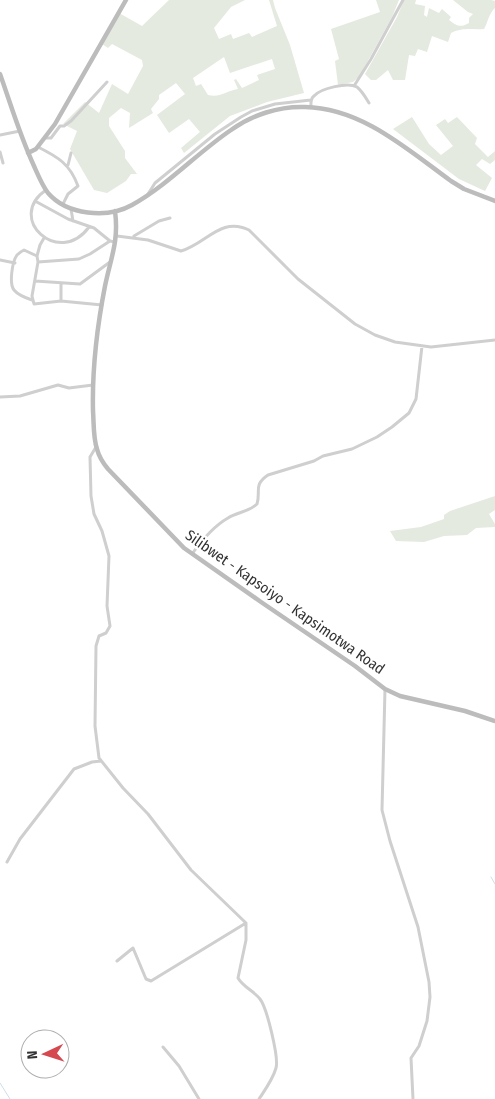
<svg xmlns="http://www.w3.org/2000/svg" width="495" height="1099" font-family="'Fira Sans Condensed',sans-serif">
  <rect width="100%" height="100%" fill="#fff"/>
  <path fill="#e4eadf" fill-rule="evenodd" d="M169 0H245L231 7 214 28 219 39 231 34 233 39 249 33 252 37 277 26 269 0H273L275 8 290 45 304 93 267 102 230 116 184 153 181 148 200 132 189 119 169 133 157 115 185 94 176 83 159 95V99L151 109 153 113 129 128 130 113 121 108 109 118V126L125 151V158L137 174H131L126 181 107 193 94 190 70 149 77 131 63 124 85 102 99 113 112 84 128 94 143 66 142 60 112 44 108 48 102 44 119 13 142 26ZM224 57 230 73 272 59 275 69 257 75 259 80 242 88 236 79 234 80 238 89C226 91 220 98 208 95L201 84 196 86 193 78Z
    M376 0H399L392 17 359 77 353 82 338 85 335 61 339 59 331 29 380 12Z
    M404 0H416L415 4 425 6 424 15 427 17 429 8 439 13 442 9 451 17 449 20C457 26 460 28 469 23V18L473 14 468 12 453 0H491L495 1V8C489 13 488 22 484 29 471 30 464 27 451 33L448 42 432 36 427 52 418 49 415 56 409 55 405 80H393L388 70 376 80H371L365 74 397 17Z
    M412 117 429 144 441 155 453 146 436 125 445 119 448 123 457 117 477 138 475 144 488 157 495 151V160L490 164 482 159 476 165 492 178 485 191 459 179 393 129Z
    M495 496V510L489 514 495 524V527L476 528 467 535 444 536 424 542 396 541 390 531 421 527 444 519V515L450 511Z"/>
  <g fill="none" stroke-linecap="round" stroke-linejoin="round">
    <path stroke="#cddee8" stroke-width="1" d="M491 877 495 884
      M0 1083 10 1099"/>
    <path stroke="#cfcfcf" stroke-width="3" d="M354 86 371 59 403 0
      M311 107C311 103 310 99 314 96 321 88 348 82 357 87 362 91 366 98 369 103
      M0 135 20 131
      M46 138H51L60 126H64L71 121 107 82
      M38 147C58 157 70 164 78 186L68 194 63 204
      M0 152 3 163
      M68 165 71 153
      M46 190C5 218 59 268 89 227
      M148 194 155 183 215 134 241 117 252 111 275 104 311 100
      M35 201 68 219 94 228 110 241 115 242
      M71 209 73 221
      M117 236 148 240 181 251C206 244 221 216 249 230L298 279 355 324 375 335 395 342 431 347 495 340
      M134 236 159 221 170 218
      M44 238 40 245 37 256 38 262 32 296 34 304 61 301 102 305
      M0 260 15 263
      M38 262 79 259 90 254 110 241
      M35 281 80 284 110 262
      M32 300C26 298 18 295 14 290 9 284 12 262 17 255 19 253 22 251 24 250L37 256
      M61 301V284
      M0 397 20 396 58 385 69 388 93 385
      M96 447 90 457 91 496 94 514 102 531 109 556 107 606 110 626 106 633 99 636 96 646 95 726 99 758 123 788 148 814 191 870 246 923V940L238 978C243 987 254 991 260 999 267 1008 279 1058 276 1068 273 1079 265 1090 259 1099
      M192 554C202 540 214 526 228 518 237 512 249 512 257 504 261 491 253 485 268 475L314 461 323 456 352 449 377 437 392 427 409 413 416 399 422 346
      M385 689 382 810 390 841 418 927 429 982 430 997 427 1021 419 1046 411 1058 413 1099
      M7 862 20 839 74 769 92 762 101 761
      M117 961 133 948 146 979 151 981 246 923
      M163 1047 179 1066 199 1099"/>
    <path stroke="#bcbcbc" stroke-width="4.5" d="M0 74C11 105 20 136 34 166 38 175 42 185 48 193 67 215 107 219 132 205 168 185 197 153 231 130 252 115 279 106 305 107 362 108 408 150 451 181L464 189 495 201
      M28 153 36 149 55 124 126 0
      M115 211C119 241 111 257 105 286 97 327 92 369 93 411 94 424 93 437 97 449 99 457 103 463 108 469L184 548 261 602 355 666 385 689 400 696 465 711 495 721"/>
  </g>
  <g text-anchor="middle" stroke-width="5" stroke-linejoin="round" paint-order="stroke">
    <g font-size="15" fill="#323232" stroke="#fff">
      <text transform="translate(285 602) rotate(35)" y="5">Silibwet - Kapsoiyo - Kapsimotwa Road</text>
    </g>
  </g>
  <g transform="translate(45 1054) rotate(266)"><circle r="24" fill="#ffffff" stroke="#adadad"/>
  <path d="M0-4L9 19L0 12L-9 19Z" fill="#d5484f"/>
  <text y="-8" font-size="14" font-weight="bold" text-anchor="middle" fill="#323232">N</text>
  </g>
</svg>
